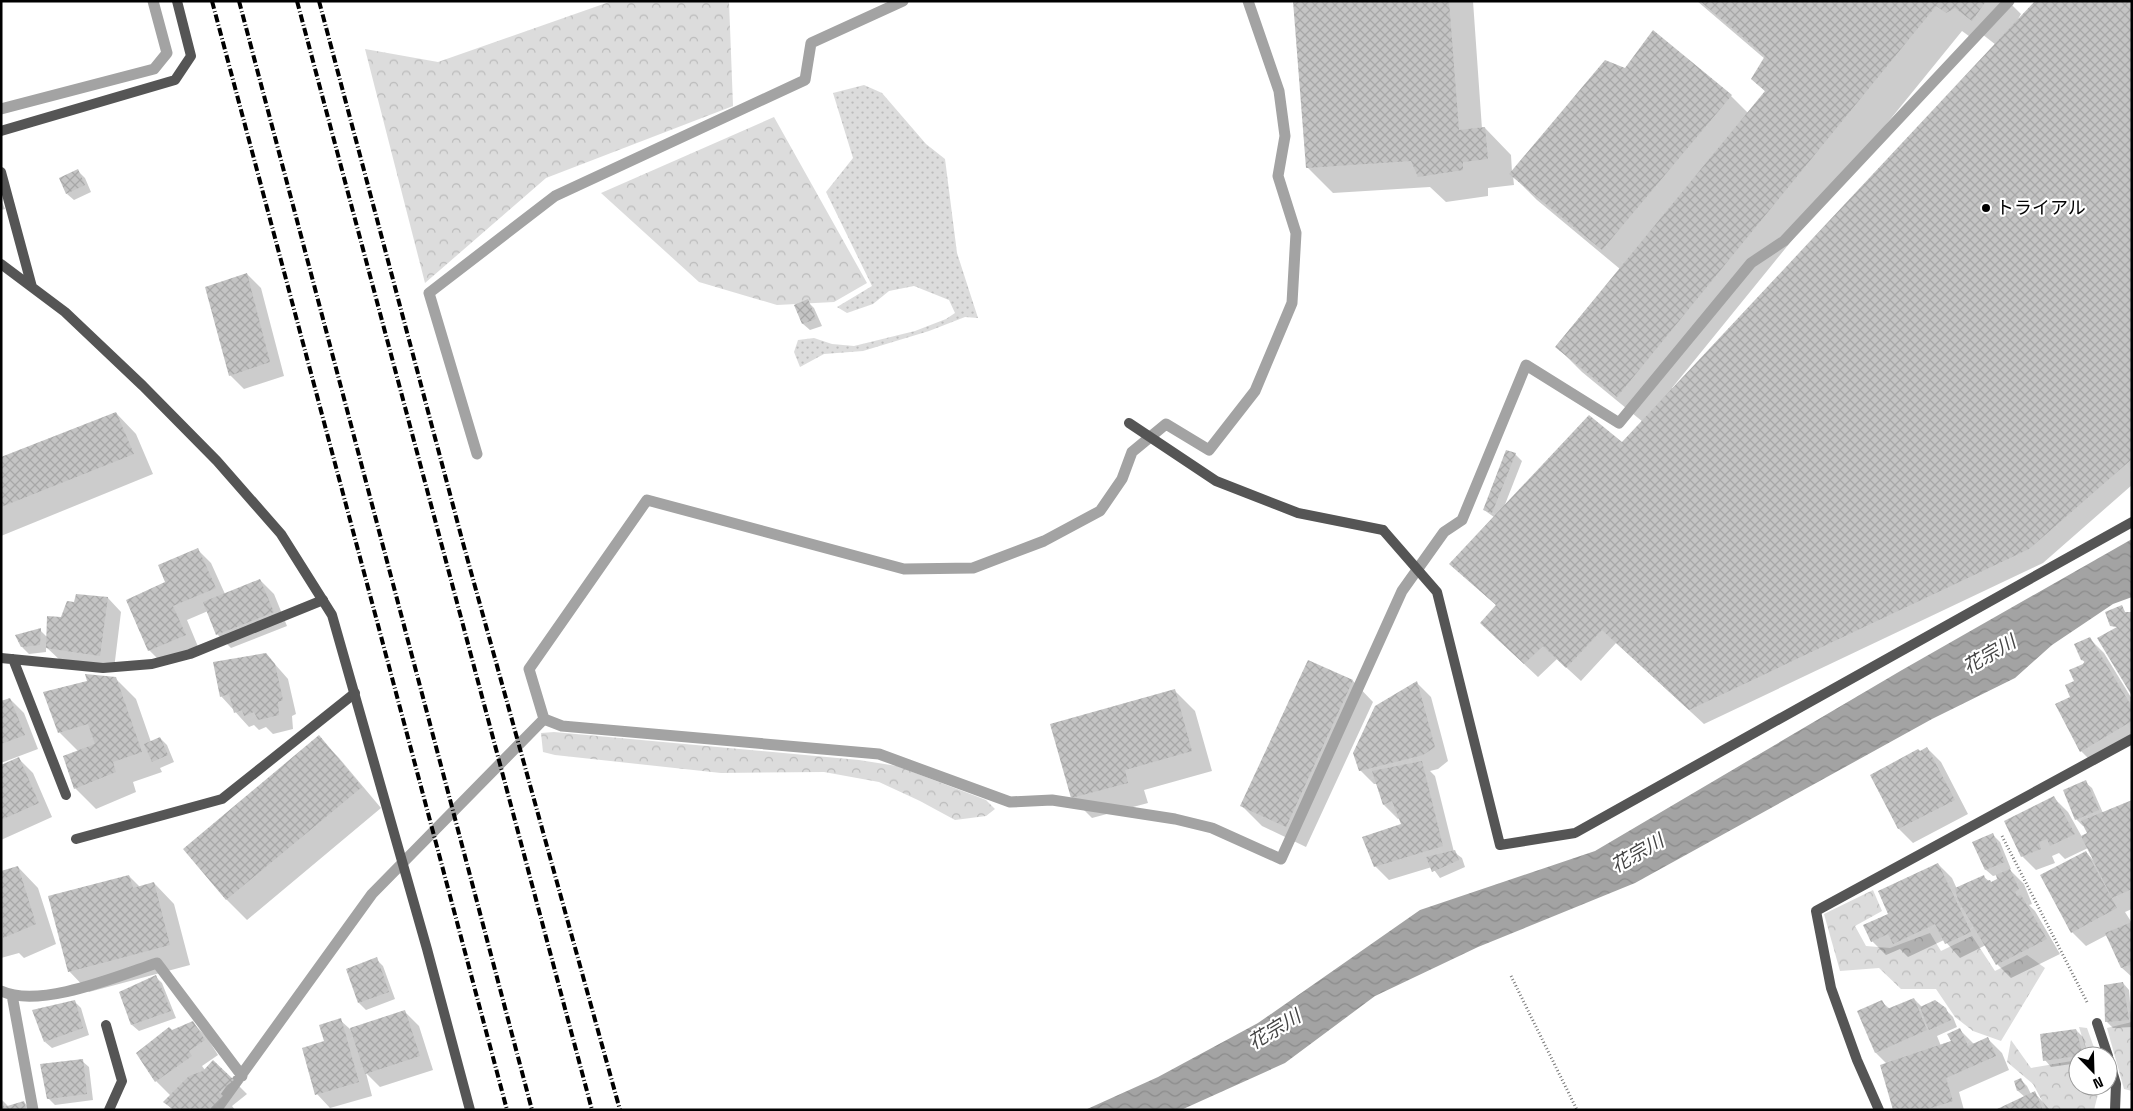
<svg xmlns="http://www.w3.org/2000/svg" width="2133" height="1111" font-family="'Space Grotesk','Noto Sans JP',sans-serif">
  <defs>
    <pattern id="grass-dots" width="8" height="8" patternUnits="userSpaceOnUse" patternTransform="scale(1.25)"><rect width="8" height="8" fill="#dcdcdc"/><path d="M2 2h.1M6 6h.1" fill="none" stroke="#bbb" stroke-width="1.8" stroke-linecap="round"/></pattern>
    <pattern id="forest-crowns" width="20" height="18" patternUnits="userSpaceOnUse" patternTransform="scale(1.25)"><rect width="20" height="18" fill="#dcdcdc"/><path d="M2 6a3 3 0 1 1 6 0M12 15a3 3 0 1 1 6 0" fill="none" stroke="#bbb"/></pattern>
    <pattern id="water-waves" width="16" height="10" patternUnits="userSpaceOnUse" patternTransform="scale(1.25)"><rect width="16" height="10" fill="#a3a3a3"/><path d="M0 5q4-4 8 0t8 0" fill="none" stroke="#8b8b8b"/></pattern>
    <pattern id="building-cross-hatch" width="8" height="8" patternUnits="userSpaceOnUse" patternTransform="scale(1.25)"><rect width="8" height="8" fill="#c4c4c4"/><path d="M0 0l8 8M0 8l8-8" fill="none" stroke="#a7a7a7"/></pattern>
  </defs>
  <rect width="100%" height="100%" fill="#fff"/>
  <path fill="url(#grass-dots)" d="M864 85 882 93 926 144 945 159 957 253 978 318 965 317 929 331 863 351 824 354 800 367 794 352 798 340 814 338 832 344 854 346 915 331 946 319 955 313 949 300 914 286 889 291 873 304 847 313 837 307 872 286 826 192 853 158 833 93Z"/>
  <path fill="url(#forest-crowns)" d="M612 1H729L733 106 546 178 425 283 365 49 438 62Z
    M774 117 867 283 834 302 777 305 699 282 601 193Z
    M554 732 859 760 897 766 986 800 995 809 986 816 955 820 920 801 879 782 824 772 721 773 555 755 543 752 541 733Z
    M1873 890 1882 911 1855 926 1866 946 1890 948 1930 933 1941 951 1972 936 1995 971 2027 955 2045 968 2001 1041 1973 1031 1955 1017 1936 989H1901L1879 968 1840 971 1824 914Z
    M2132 1022V1091L2124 1089 2107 1028Z
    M2079 1027 2087 1028 2097 1056H2088Z
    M2011 1040 2031 1068 2078 1060V1086H2100L2094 1110H2047L2033 1084 2007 1062Z"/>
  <path fill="url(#water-waves)" d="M2132 539V597L2113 604 2052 645 2015 678 1932 719 1635 883 1478 947 1375 996 1285 1063 1181 1110H1085L1158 1077 1258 1023 1420 910 1595 851 1902 670Z"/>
  <path fill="#0003" fill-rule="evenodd" d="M1294 1H1473L1482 129 1485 128 1511 155 1512 172 1625 69 1731 96 1748 113 1766 92 1752 79 1765 59 1697 1H2013L2011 4 2021 14 2018 19 2019 20 2132 1V485L2043 563 1704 724 1616 643 1581 681 1557 659 1538 677 1495 637 1497 606 1451 564 1494 517 1484 510 1515 454 1522 461 1504 507 1622 444 1643 422 1582 372 1556 346 1620 269 1537 200 1513 176 1514 185 1488 188V196L1446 202 1430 187 1333 193 1307 167ZM1962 31 1973 39 1982 34 1996 45 1673 389 1672 388Z
    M78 171 85 178 91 192 74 200 67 194Z
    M1 200 5 209 1 210Z
    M247 274 261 288 284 376 244 389 230 375Z
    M807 301 814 308 822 326 810 330 803 324 796 306Z
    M116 413 136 434 153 474 1 536V458Z
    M197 549 211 563 225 594 260 580 274 594 287 626 231 648 217 634 208 611 187 620 199 649 163 664 149 650 167 583Z
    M108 598 121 612 114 669 61 661 46 647V652L29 654 22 647 40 630 47 637 75 603Z
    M2090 639 2104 653 2132 699V743L2095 765 2081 751 2057 704 2072 698 2076 681 2085 663 2082 659Z
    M266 654 288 679 296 714 292 716 293 729 273 734 266 727 259 730 254 725 249 727 221 696Z
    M1309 662 1353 681 1373 702 1306 847 1262 826 1242 806Z
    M116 679 136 699 151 742 160 738 167 745 174 762 160 768 162 772 133 782 136 792 96 809 75 788 79 752 59 732Z
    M1417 683 1431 697 1448 761 1438 769 1430 771 1435 776 1454 852 1462 858 1465 867 1440 878 1432 867 1389 880 1375 866 1402 825 1400 818 1398 819 1384 805 1377 784H1374L1360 770Z
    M1175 691 1195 711 1212 771 1144 790 1148 803 1092 818 1072 798Z
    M1 699 4 702 10 699 24 713 38 749 1 763Z
    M319 737 339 758 381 808 247 920 227 900 185 849Z
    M1927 748 1941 762 1968 814 1913 843 1899 829 1871 776Z
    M19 759 33 773 52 817 1 840V766Z
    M2085 782 2092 788 2103 813 2132 801V909L2125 912 2132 923V977L2122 968 2107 935 2086 946 2072 932 2086 852 2094 861 2088 848 2065 859 2059 853 2052 856 2055 863 2036 870 2022 856 2054 798 2068 812 2082 837 2088 834 2085 825 2083 826 2076 819Z
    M1993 835 2000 842 2011 869H2009L2024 884 2032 904 2029 905 2035 911 2060 954 2011 978 1997 964 1986 945 1960 958 1944 940 1908 957 1900 949 1886 955 1872 941 1889 914 1938 864 1952 878 1957 889 1983 876 1991 883 1999 880 1997 875 1993 876 1986 870 1974 842Z
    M18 867 38 888 56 944 24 958 19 953 1 958V872Z
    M129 876 140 887 154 883 174 904 190 965 89 992 69 971Z
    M376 959 383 966 395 999 366 1010 359 1003 347 970Z
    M156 977 162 983 176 1018 139 1031 132 1025 120 992Z
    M2123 983 2129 990 2132 1027 2113 1028 2106 1021Z
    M1914 999 1922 1007 1945 1009 1953 1017 1957 1027 1937 1036 1941 1046 1953 1042 1960 1030 1975 1045 1988 1039 2002 1053 2009 1070 1959 1092 1964 1110H1894L1887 1064 1876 1053 1858 1012 1882 1002 1890 1009Z
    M74 1001 81 1008 89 1035 52 1048 45 1042Z
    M405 1012 419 1026 433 1070 380 1087 366 1073 372 1096 330 1108 317 1094 325 1042 340 1020 350 1029Z
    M192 1022 206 1036 218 1055 202 1066 205 1070 233 1080 247 1094 232 1106 235 1110H173L165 1102 171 1096 156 1081 137 1053 172 1031Z
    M2076 1030 2083 1037 2088 1056H2078V1063L2051 1067 2045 1060Z
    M82 1061 89 1067 93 1100 55 1105 48 1098Z
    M2020 1079 2027 1086 2031 1094 2034 1092 2050 1110H1998L2025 1097 2018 1091 2015 1082Z
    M1 1099 9 1107 24 1102 31 1110H1Z"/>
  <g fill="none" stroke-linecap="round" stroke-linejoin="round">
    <path stroke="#a3a3a3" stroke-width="11" d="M1 109 154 69 167 53 153 1
      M477 454 429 293 555 196 805 80 811 43 903 1
      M544 719 562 726 879 754 1010 802 1052 800 1175 819 1212 828 1281 859 1402 591 1444 532 1462 520 1526 365 1619 423 1751 263 1784 241 2009 1
      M544 719 529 669 647 500 904 569 973 568 1044 541 1100 511 1122 479 1132 452 1166 424 1209 450 1255 391 1292 303 1296 233 1278 176 1285 136 1279 91 1248 1
      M1 991C40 1009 118 976 157 963L242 1076
      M12 995 33 1110
      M216 1110 372 894 544 719"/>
  </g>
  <path fill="url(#building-cross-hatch)" d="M1293 1H1449L1459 130 1485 127 1488 159 1463 162V170L1418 177 1411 161 1306 168Z
    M1700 1H1986L1972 21 1955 8 1946 13 1936 6 1617 397 1555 347 1765 91 1751 79 1765 56Z
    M2035 1H2132V459L2029 549 1689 710 1602 630 1566 668 1543 646 1524 664 1480 623 1496 605 1449 564 1589 415 1622 442Z
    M1653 30 1732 95 1602 250 1509 174 1605 60 1625 68Z
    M78 169 85 185 66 194 59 178Z
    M247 273 270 362 229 376 205 287Z
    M808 299 816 319 802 324 794 305Z
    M116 412 134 454 1 507V457Z
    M1506 450 1516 453 1492 513 1483 510Z
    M198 548 216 588 173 606 186 635 148 651 126 600 165 582 158 565Z
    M260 579 274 612 216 635 203 602Z
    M76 594 108 597 100 656 46 648 47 616 61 617 67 601 74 602Z
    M2122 605 2125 612H2132V696L2097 638 2117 627 2110 626 2105 612Z
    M41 628 40 645 21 647 15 635Z
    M2090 637 2132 707V721L2080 752 2055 704 2070 697 2065 685 2074 681 2069 670 2083 664 2085 661 2081 660 2074 644Z
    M266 653 275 664 283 700 278 702 279 715 258 720 254 712 244 716 242 710 234 713 229 694 220 697 213 662Z
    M1308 660 1353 680 1286 827 1240 806Z
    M85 674 116 677 142 752 113 762 116 772 74 789 63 756 95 744 88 724 58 733 43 692 87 681Z
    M1417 681 1435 747 1423 755 1359 771 1353 753 1375 706Z
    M1175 689 1192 751 1125 770 1128 783 1071 798 1050 724Z
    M10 698 25 735 1 744V701Z
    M319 735 362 787 226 900 183 849Z
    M160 737 168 755 152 762 144 744Z
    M1927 747 1955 800 1898 829 1870 775 1918 749 1920 751Z
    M19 757 39 803 1 820V765Z
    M1422 761 1443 846 1374 867 1362 837 1401 824 1392 801 1383 805 1372 771Z
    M2086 780 2099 810 2075 820 2063 790Z
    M2054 796 2075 834 2050 846 2047 839 2039 842 2041 849 2021 857 2004 821Z
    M2132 800V889L2112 898 2081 836 2087 833 2081 821Z
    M1993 833 2005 862 1985 870 1972 842Z
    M1455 850 1459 860 1432 872 1426 857Z
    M2086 851 2117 908 2071 933 2040 875Z
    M1938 863 1971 932 1945 944 1935 924 1893 944 1888 934 1871 942 1863 925 1888 914 1878 891Z
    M18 866 36 924 3 938 1 871Z
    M2010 869 2019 889 2015 892 2017 896 2021 895 2047 939 1996 965 1958 900 1955 888 1984 875 1986 881 1990 880 1991 882 1997 879 1996 875Z
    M129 875 133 888 154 882 170 945 68 972 48 896Z
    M2132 922V964L2121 968 2105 933Z
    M377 957 389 992 358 1003 346 969Z
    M156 975 171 1011 131 1025 119 992Z
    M2123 982 2129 1020 2105 1022 2104 985Z
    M1914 998 1927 1030 1875 1053 1857 1011 1882 1000 1887 1009Z
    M75 1000 83 1028 44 1042 32 1010Z
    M1935 1000 1946 1008 1951 1020 1929 1030 1920 1007Z
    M405 1010 420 1056 365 1074 350 1028Z
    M341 1018 359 1082 315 1095 302 1048 324 1041 319 1025Z
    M193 1021 205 1040 189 1051 192 1056 155 1082 136 1053 169 1027 172 1030Z
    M1960 1028 1968 1046 1988 1037 1996 1056 1946 1078 1953 1101 1925 1110H1893L1880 1065 1951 1041 1947 1034Z
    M2076 1029 2083 1055 2043 1061 2040 1034Z
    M83 1059 87 1094 47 1099 40 1064Z
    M213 1060 234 1080 219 1092 223 1096 209 1110H174L163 1102 189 1076 203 1071Z
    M2021 1078 2026 1088 2017 1091 2014 1081Z
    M2035 1091 2043 1110H1995Z
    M1 1099 4 1107 24 1101 26 1110H1Z"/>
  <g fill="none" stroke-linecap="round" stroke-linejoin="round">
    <path stroke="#777" stroke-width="3" stroke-dasharray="1 2.5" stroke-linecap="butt" d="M2002 836 2087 1002
      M1511 976 1577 1110"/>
    <path stroke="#555" stroke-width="10" d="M1129 423 1216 481 1298 513 1383 530
      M1 658 103 668 152 664 190 654 323 600
      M13 659 66 795
      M76 839 222 799 355 693"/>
    <path stroke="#555" stroke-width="10" d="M1 131 175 80 191 56 177 1
      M1 172 32 287
      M1 264 65 312 143 386 217 461 281 534 332 615 427 949 470 1110
      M1383 530 1437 592 1500 845 1575 833 2132 522
      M2097 1023 2108 1056
      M106 1025 122 1081 109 1110
      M2108 1057 2116 1084 2115 1110
      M1879 1110 1857 1060 1831 988 1816 911 2132 739"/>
    <path stroke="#000" stroke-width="4" stroke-dasharray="8 2.5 1 2.5" stroke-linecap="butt" d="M212 1 507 1110
      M239 1 532 1110
      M297 1 592 1110
      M319 1 463 543 620 1110"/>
  </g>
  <circle fill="#000" stroke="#fff" stroke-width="2" cx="1986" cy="208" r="5"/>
  <g text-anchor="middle" stroke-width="4.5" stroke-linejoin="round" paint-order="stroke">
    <g font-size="18" fill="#000" stroke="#fff" text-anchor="start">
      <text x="1996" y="214">トライアル</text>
    </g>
    <g font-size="19" font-style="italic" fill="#444" stroke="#fff">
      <text transform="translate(1989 654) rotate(-30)" y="7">花宗川</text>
      <text transform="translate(1637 853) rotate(-30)" y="7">花宗川</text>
      <text transform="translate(1274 1029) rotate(-31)" y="7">花宗川</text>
    </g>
  </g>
  <rect width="2133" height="1111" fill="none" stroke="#000000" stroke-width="5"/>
  <g transform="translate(2093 1071) rotate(157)"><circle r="24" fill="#ffffff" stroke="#999999"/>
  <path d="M0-4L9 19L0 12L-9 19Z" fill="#000000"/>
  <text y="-8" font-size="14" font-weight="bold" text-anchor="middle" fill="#000000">N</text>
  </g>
</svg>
